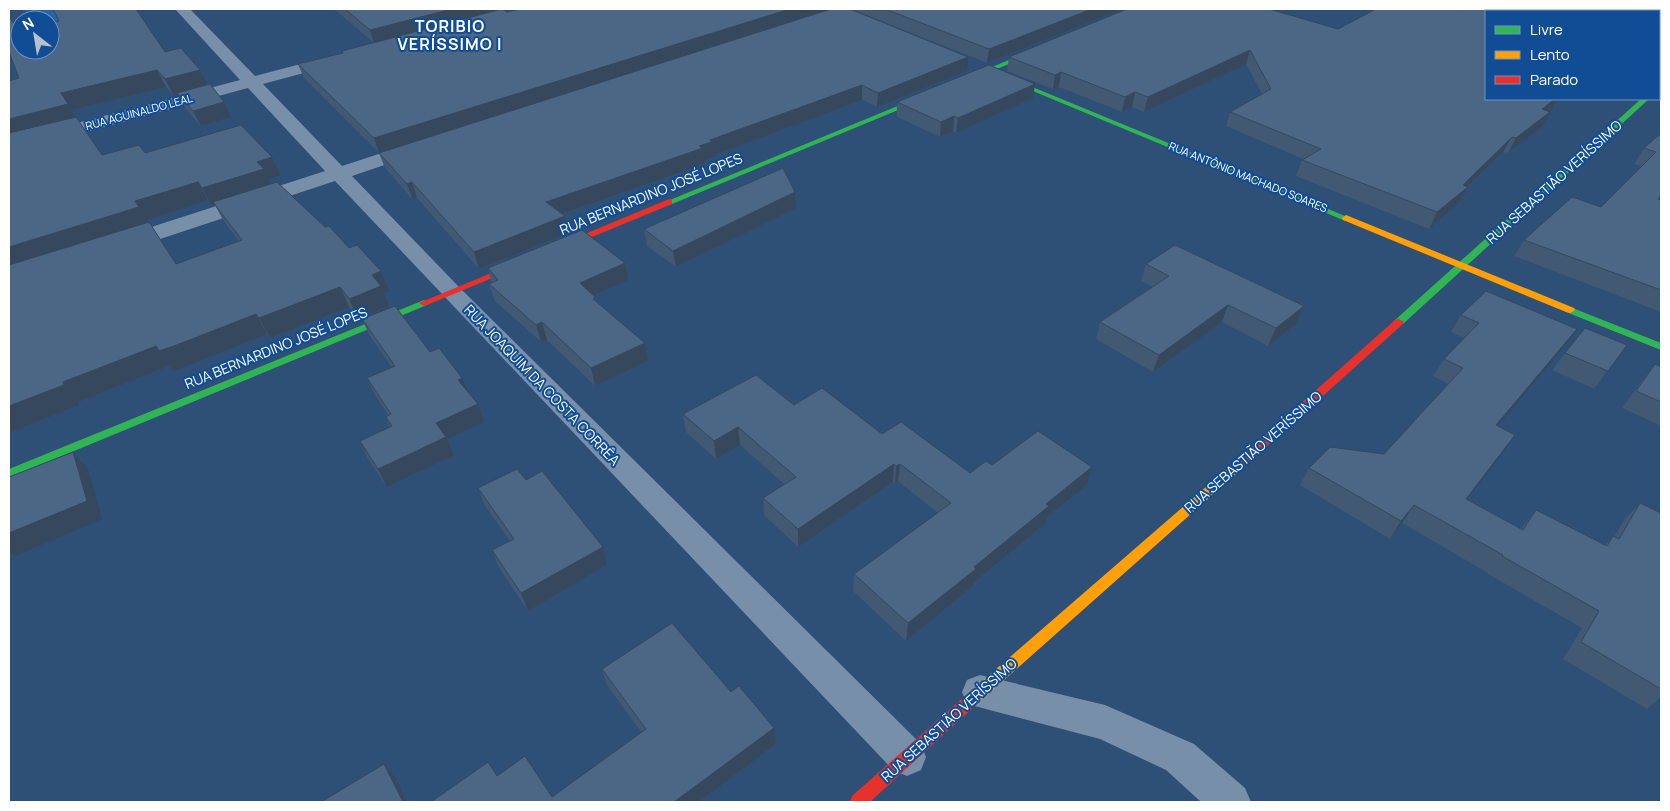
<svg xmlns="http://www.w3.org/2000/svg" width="1670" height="811" font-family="Manrope,sans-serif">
  <rect width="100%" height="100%" fill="#2e4f76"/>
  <path fill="#2464ac" d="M24 9H114L50 23V20H32Z"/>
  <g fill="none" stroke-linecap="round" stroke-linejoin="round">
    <path fill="#778fa9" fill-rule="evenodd" d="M175 9H190L255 76 335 55 341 57 343 60 341 63 263 84 342 166 409 144 416 142 423 144 426 148 423 152 352 176 459 287 921 744 926 757 921 770 907 776 893 770 335 181 127 250 119 252 111 250 108 245 111 240 325 171 248 88 9 153V141L240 80Z
      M1659 56 1661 57V67L1659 66Z
      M1659 79H1661V91H1659Z
      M980 675 1105 705 1194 744 1245 788 1251 802H1201L1166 770 1100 739 967 704 962 692 967 680Z"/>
    <path fill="#30b455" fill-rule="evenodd" d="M1043 46 1046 48 1045 49 672 204 669 205 665 202Z
      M999 75H1003L1350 218 1346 221 1343 220 999 77Z
      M1641 99H1649L1403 324H1395L1394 322 1395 320Z
      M424 300 429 303 427 305 9 478V469Z
      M1570 307 1661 343V350L1566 312 1565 310Z"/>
    <path fill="#ff9f0a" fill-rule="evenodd" d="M1346 215 1574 308 1575 310 1570 313 1566 312 1343 220 1342 218Z
      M1233 466 1237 467 1239 470 1237 473 976 705 971 707 966 705 963 700 966 695 1229 467Z"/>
    <path fill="#e5322d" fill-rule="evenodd" d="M669 199 672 200V204L427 305 424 306 419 303Z
      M1399 319 1404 322 1403 324 1237 473H1229L1227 470 1229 467 1395 320Z
      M971 693 976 695 979 700 976 705 870 802H850L852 796 966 695Z"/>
  </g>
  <path fill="#415972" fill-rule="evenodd" d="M334 9H490L491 12H507L827 9V10L967 71 877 107 862 100 714 155V157L704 161V164L562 214 565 216 569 233 479 269 417 198 413 200 385 168 379 153 304 78 298 64 342 53V51L374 43Z
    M851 9H1122L987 63Z
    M1127 9 1486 99H1562L1554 105 1552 110 1549 112 1542 127 1508 153 1503 152 1468 187 1460 202 1429 229 1296 176 1302 160 1303 159 1226 126 1230 112 1262 94 1246 64 1144 112 1132 107 1122 112 1059 87 1053 89 1007 71 1009 57Z
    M18 30 165 52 207 85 224 102 231 117 201 126 185 108 178 95 174 96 166 87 71 110 102 155 145 153 272 157 280 175 269 179 271 184 325 227 349 248 381 271 389 291 384 293 389 306 358 318 349 307 270 338 267 334 187 366 173 371 169 366 78 402 79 405 9 433V81L19 78ZM208 200 212 206 215 205 223 220 239 242 176 264 147 220Z
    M1033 98 956 133 953 131 940 137 897 117V102Z
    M1661 133V312L1514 256 1524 240 1601 207 1642 166 1634 164 1644 148Z
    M796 208 676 267 647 246 644 229Z
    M625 263 628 280 593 296 596 301 645 343 648 361 595 386 547 340 541 342 495 301 489 284 492 283 488 268Z
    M1146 264 1304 306 1296 324 1268 346 1222 322 1153 372 1096 339 1100 322 1153 287 1141 281Z
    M1461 315 1577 329 1565 346 1498 426 1515 435 1467 499 1521 529 1536 510 1605 545 1613 536 1614 537 1624 520 1640 503 1661 513V697L1647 709 1563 659 1582 628 1488 574V573L1402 523 1390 539 1300 485 1309 468 1384 454 1448 384 1433 376 1444 359 1464 338 1451 332Z
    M362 319 430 352 467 391 478 404 484 422 447 439 454 455 387 487 368 459 360 441 390 427 386 417 388 415 375 395 367 378 392 368 370 336Z
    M1627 345 1594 389 1552 370 1565 353Z
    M1655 364 1661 367V426L1622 408 1641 382Z
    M794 405 882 434 970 473 992 465 1092 467 1087 485 1047 517 1045 524 973 583V586L906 641 853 591 854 574 938 513 898 481 895 484 893 482 798 547 764 515 763 498 784 484 740 445 716 459 686 432 683 414Z
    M526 480 603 547 607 565 528 611 499 568 492 550 510 541 485 506 478 488Z
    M602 669 731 692 774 728 776 744 699 802H431L497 776 552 797 641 732 607 685Z"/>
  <path fill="#35485d" d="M261 9H271L262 11Z
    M452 9H490L491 13 374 43 370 30Z
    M790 9H827V10L379 153 374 138Z
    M1092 9H1122L987 63 989 49Z
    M1661 15V22L1659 24V17Z
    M1250 50 1246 64 1144 112 1148 97Z
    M968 57 967 71 877 107 878 93Z
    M157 70 166 87 71 110 78 121 9 139V119L61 93Z
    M200 70 208 87 174 96 165 79Z
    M1061 72 1059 87 1053 89 1055 75Z
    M1035 84 1033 98 956 133 958 118Z
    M862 85V100L714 155V157L704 161V164L550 218 546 202 699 146 710 140Z
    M1135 92 1132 107 1122 112 1125 97Z
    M1555 99H1562L1554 105 1552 110 1533 124 1542 109Z
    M224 102 231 117 201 126 193 111Z
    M1550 112 1542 127 1508 153 1516 138Z
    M954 116 953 131 940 137 941 122Z
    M1512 137 1503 152 1467 187H1468L1460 202 1429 229 1437 212 1463 185Z
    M272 157 280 175 269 179 272 187 213 202 215 205 212 206 202 188 257 162Z
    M198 182 208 200 147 220 150 226 9 271V247L135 201Z
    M412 182 417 198 413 200 407 184Z
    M795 192 796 208 676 267 673 251Z
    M565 216 569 233 479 269 474 252Z
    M625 263 628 280 584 300 580 283Z
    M381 271 389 291 384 293 389 306 358 318 349 299 372 275Z
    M340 287 349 307 270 338 259 318Z
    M1228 305 1222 322 1153 372 1159 355Z
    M1304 306 1296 324 1268 346 1276 328Z
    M256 314 267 334 187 366 173 371 169 366 78 402 79 405 9 433V406L63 382 156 346Z
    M542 322 547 340 541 342 536 325Z
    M1577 329 1565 346 1484 443 1496 425Z
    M645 343 648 361 595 386 591 368Z
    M462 378 469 395 458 380Z
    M478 404 484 422 447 439 454 455 387 487 378 469 436 423Z
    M738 427 740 445 716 459 714 441Z
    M1515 435 1503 453 1453 517 1466 499Z
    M73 452 88 469 102 519 15 556 9 550V533Z
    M894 464 893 482 798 547V529Z
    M900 464 898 481 895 484 896 466Z
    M1092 467 1087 485 1047 517 1045 524 973 583V586L906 641 908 623 974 567 1046 504Z
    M1414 505 1402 523 1390 539 1401 521Z
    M603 547 607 565 528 611 521 593Z
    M774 728 776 744 699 802H674Z
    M384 764 396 779 407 802H403Z"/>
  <path fill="#4c6785" stroke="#35485d" d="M53 9H136L165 52 181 48 200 70 165 79 157 70 61 93 68 104 9 119V81L19 78 9 52V19L10 18 18 30 20 29V50H50V23L59 21Z
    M345 9H452L370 30Z
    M502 9 507 12 520 9H790L374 138 298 64 343 53 342 51Z
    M831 9H850L968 57 878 93 862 85 710 140 712 142 699 146 703 148 546 202 565 216 474 252 412 182 407 184 379 153Z
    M885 9H1092L989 49Z
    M1127 9H1269L1338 29 1376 9H1661V15L1659 17V11H1486V99H1555L1542 109 1550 112 1516 138 1512 137 1463 185 1468 187 1437 212 1302 160 1321 149 1230 112 1271 89 1250 50 1148 97 1135 92 1125 97 1061 72 1055 75 1009 57Z
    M989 65 1035 84 958 118 954 116 941 122 897 102Z
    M210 84 224 102 193 111 177 93Z
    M76 117 102 155 139 145 145 153 241 125 272 157 257 162 264 169 202 188 198 182 135 201 139 207 9 247V133Z
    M1661 133V195L1658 199 1661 200V290L1524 240 1572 197 1601 207 1656 152 1644 148Z
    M783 168 795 192 673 251 644 229Z
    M277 182 325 227 329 226 349 248 357 245 381 271 372 275 381 286 349 299 340 287 259 318 256 314 174 346 159 351 156 346 63 382 64 385 9 406V265L149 222 176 264 242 240 213 202Z
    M582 230 625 263 580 283 595 297 593 299 645 343 591 368 542 322 536 325 489 284 498 280 488 268Z
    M1175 245 1304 306 1276 328 1228 305 1159 355 1100 322 1169 276 1146 264Z
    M1486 291 1577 329 1496 425 1515 435 1466 499 1523 530 1536 510 1607 546 1613 536 1619 539 1640 503 1661 513V689L1581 642 1599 611 1502 556 1503 555 1414 505 1401 521 1309 468 1330 447 1384 454 1463 368 1444 359 1479 323 1461 315Z
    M395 306 430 352 439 348 462 378 458 380 478 404 436 423 446 437 378 469 360 441 392 426 386 417 391 414 367 378 395 366 362 319Z
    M1585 328 1627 345 1608 371 1565 353Z
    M1655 364 1661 367V402L1636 391Z
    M756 375 794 405 822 388 882 434 901 422 970 473 986 461 992 465 1038 431 1092 467 1046 504 1049 506 974 567 976 569 908 623 854 574 951 503 900 464 896 466 894 464 798 529 763 498 796 477 738 427 714 441 683 414Z
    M73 452 87 501 9 533V477Z
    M517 469 526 480 542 471 603 547 521 593 492 550 514 539 478 488Z
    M672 623 731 692 739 686 774 728 674 802H431L488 762 497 776 525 756 552 797 646 729 602 669Z
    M384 764 403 802H321Z"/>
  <g text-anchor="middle" stroke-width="4" stroke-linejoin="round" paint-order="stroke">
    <g font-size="11" fill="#fff" stroke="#104d94">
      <text transform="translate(139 112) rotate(-15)" y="4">RUA AGUINALDO LEAL</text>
      <text transform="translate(1248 177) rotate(22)" y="4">RUA ANTÔNIO MACHADO SOARES</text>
    </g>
    <g font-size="14" fill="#fff" stroke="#104d94">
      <text transform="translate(1554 182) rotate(-42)" y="5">RUA SEBASTIÃO VERÍSSIMO</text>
      <text transform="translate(651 194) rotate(-22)" y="5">RUA BERNARDINO JOSÉ LOPES</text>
      <text transform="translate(276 348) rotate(-22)" y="5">RUA BERNARDINO JOSÉ LOPES</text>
      <text transform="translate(542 385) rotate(46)" y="5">RUA JOAQUIM DA COSTA CORRÊA</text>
      <text transform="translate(1253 452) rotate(-41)" y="5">RUA SEBASTIÃO VERÍSSIMO</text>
      <text transform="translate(949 720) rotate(-42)" y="5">RUA SEBASTIÃO VERÍSSIMO</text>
    </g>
    <g font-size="16" font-weight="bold" letter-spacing="1" fill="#fff" stroke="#104d94">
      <text x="450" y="32">TORIBIO<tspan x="450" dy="18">VERÍSSIMO I</tspan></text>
    </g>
  </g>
  <rect width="1670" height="811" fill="none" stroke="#ffffff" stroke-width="20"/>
  <rect x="1485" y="10" width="175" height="90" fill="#104d94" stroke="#7094bf"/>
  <rect x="1495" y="26" width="25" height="8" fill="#30b455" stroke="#7094bf"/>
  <text x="1530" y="35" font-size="15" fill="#ffffff">Livre</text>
  <rect x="1495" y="51" width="25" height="8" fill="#ff9f0a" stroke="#7094bf"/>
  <text x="1530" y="60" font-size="15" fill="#ffffff">Lento</text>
  <rect x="1495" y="76" width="25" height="8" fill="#e5322d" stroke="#7094bf"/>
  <text x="1530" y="85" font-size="15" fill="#ffffff">Parado</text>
  <g transform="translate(35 35) rotate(329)"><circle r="24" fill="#104d94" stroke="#7094bf"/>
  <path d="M0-4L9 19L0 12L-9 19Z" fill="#b6c1cf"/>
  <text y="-8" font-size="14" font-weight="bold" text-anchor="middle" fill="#ffffff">N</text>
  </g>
</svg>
